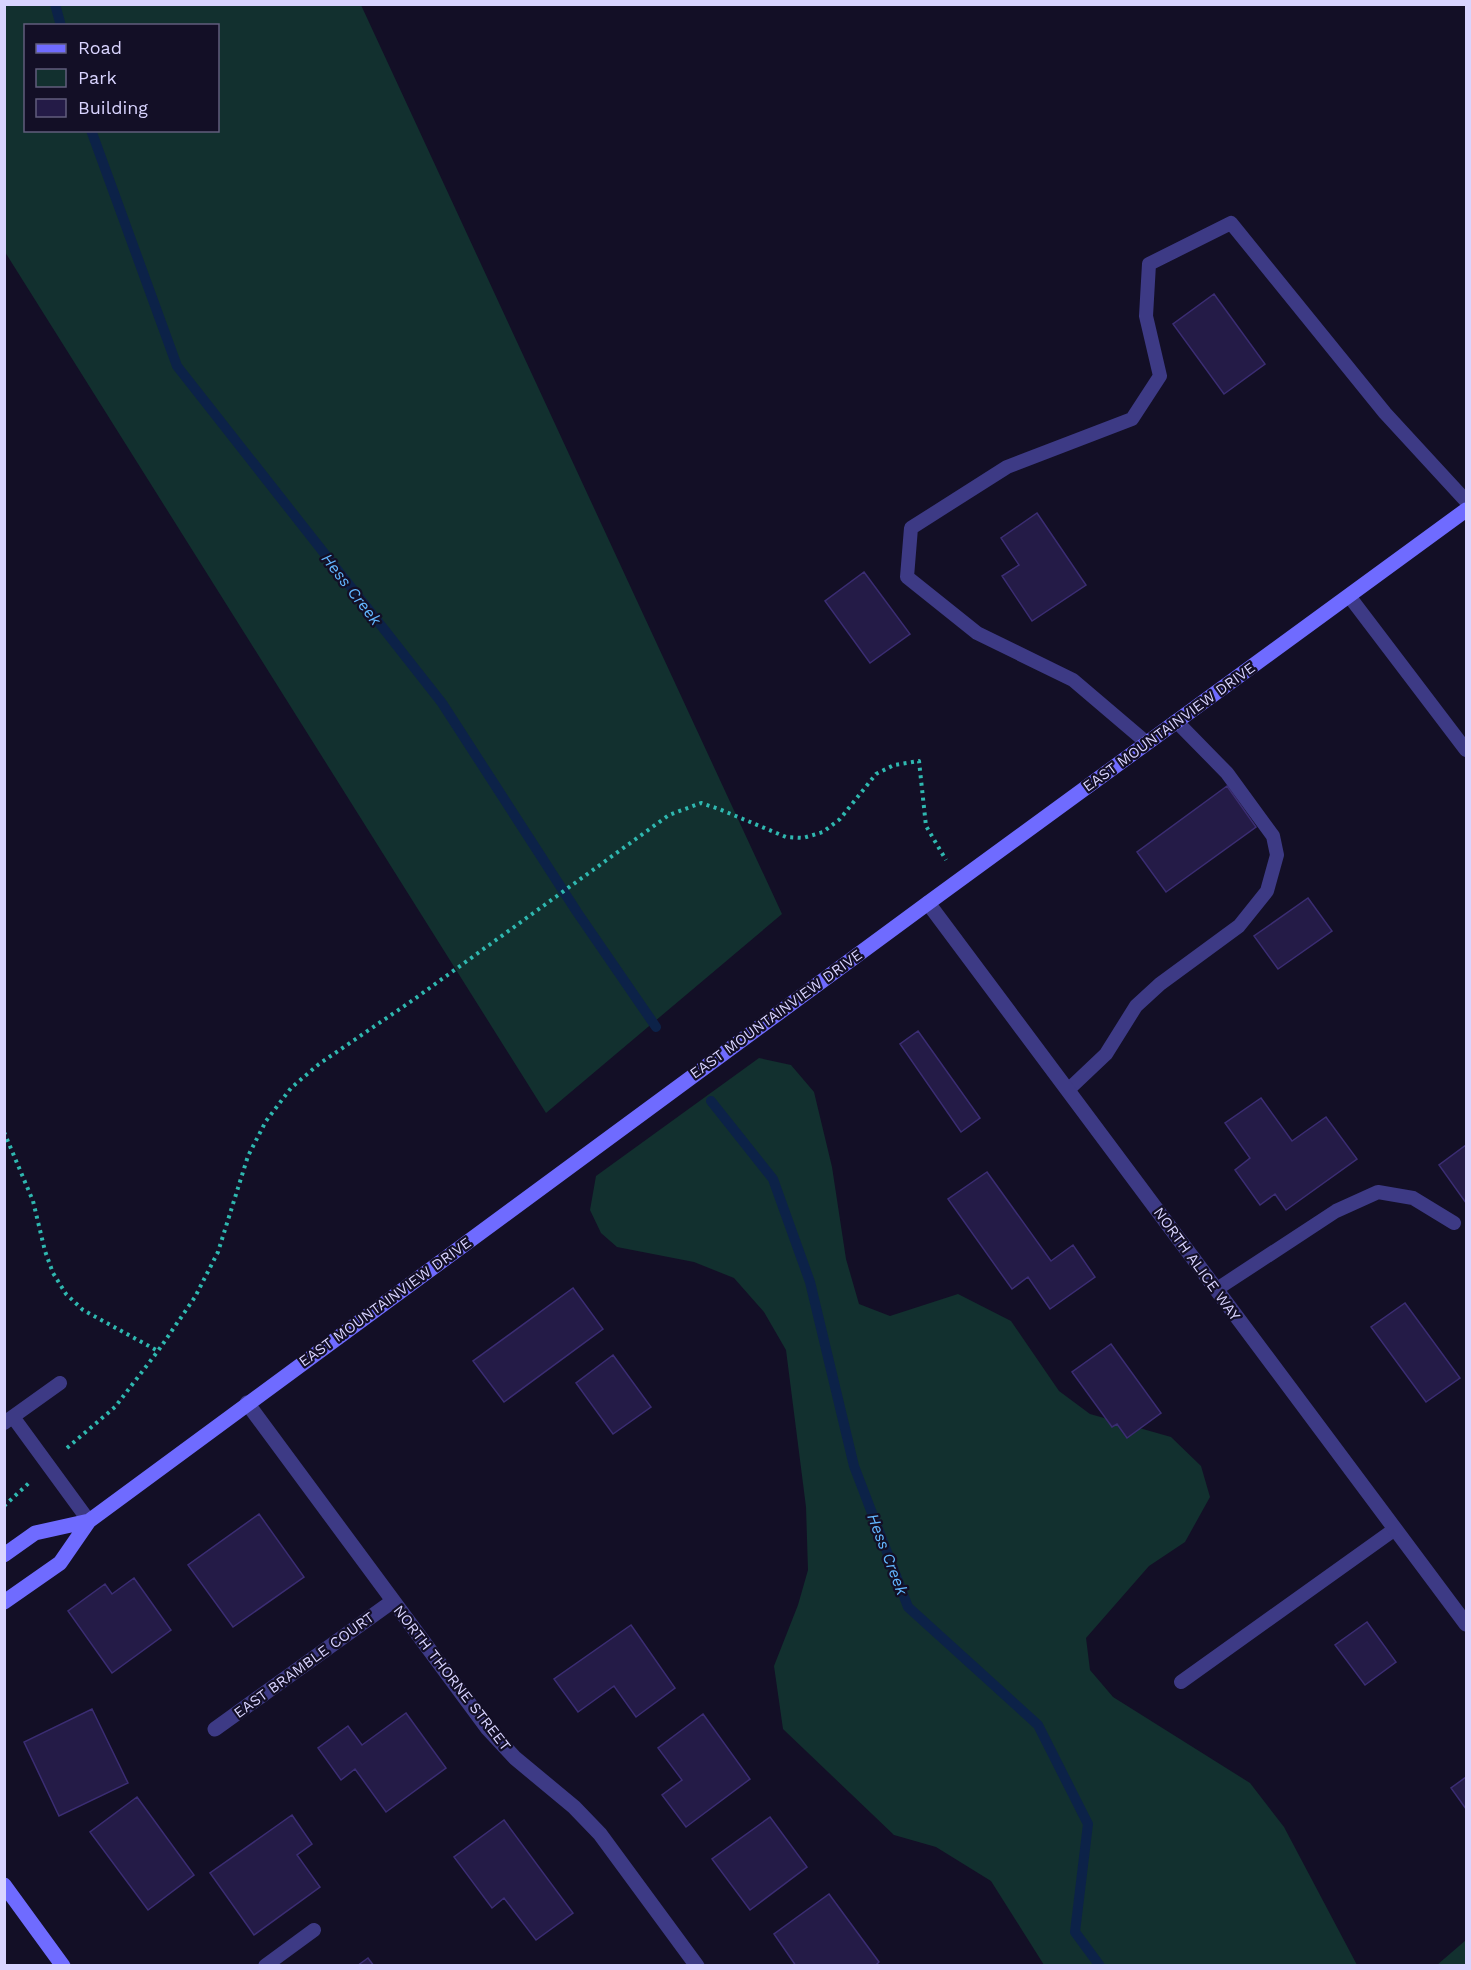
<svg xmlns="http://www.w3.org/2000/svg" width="1471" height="1970" font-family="'Work Sans',sans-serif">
  <rect width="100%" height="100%" fill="#130f26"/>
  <path fill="#12302f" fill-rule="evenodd" d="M5 4 361 5 782 914 546 1113 5 252ZM26 26H218V130H26Z
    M759 1058 791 1065 814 1092 832 1167 846 1259 859 1304 890 1316 958 1294 1011 1321 1059 1391 1090 1414 1171 1437 1201 1466 1210 1497 1185 1542 1149 1566 1086 1638 1090 1670 1113 1697 1250 1783 1284 1827 1357 1965H1044L991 1881 936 1847 894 1835 783 1729 774 1666 798 1605 808 1570 806 1507 786 1350 764 1312 734 1278 694 1262 617 1247 601 1233 590 1210 596 1176Z
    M1466 1940V1965H1437Z"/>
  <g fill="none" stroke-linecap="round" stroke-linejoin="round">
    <path stroke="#0c2248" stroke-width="10" d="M55 4 61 26
      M91 130 177 366 442 703 577 912 656 1027
      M711 1101 773 1179 810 1282 854 1466 908 1607 1038 1725 1088 1824 1075 1932 1100 1966"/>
  </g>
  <path fill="#241b47" stroke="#3b2d73" stroke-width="1.5" d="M1214 294 1265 364 1224 394 1173 324Z
    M1037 513 1086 585 1032 621 1002 576 1019 565 1001 538Z
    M864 572 910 634 870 663 825 601Z
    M1227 786 1256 827 1166 892 1137 852Z
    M1308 898 1332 931 1278 969 1254 936Z
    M918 1031 980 1118 961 1132 900 1044Z
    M1261 1098 1292 1141 1326 1117 1357 1159 1286 1210 1275 1194 1260 1205 1235 1170 1250 1158 1225 1123Z
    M1466 1145V1203L1439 1165Z
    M987 1172 1051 1261 1073 1245 1095 1277 1050 1309 1028 1277 1012 1289 948 1199Z
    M573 1288 603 1329 504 1402 473 1361Z
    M1405 1303 1460 1378 1426 1402 1371 1327Z
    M1111 1344 1161 1413 1127 1438 1117 1424 1112 1427 1072 1372Z
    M613 1355 651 1407 613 1434 576 1383Z
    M259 1514 304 1577 233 1627 188 1565Z
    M134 1578 171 1630 112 1673 68 1611 105 1584 112 1594Z
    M1367 1622 1396 1662 1365 1685 1335 1645Z
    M631 1625 675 1688 636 1717 614 1686 578 1712 554 1679Z
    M92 1709 128 1783 59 1816 24 1742Z
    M406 1713 446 1768 386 1812 355 1769 341 1780 318 1748 348 1726 362 1745Z
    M703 1714 750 1779 686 1827 662 1795 682 1780 658 1748Z
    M1466 1777V1809L1451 1788Z
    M137 1797 194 1875 148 1910 90 1832Z
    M292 1815 312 1844 297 1855 320 1887 254 1935 210 1873Z
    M770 1817 807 1867 750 1910 712 1859Z
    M504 1820 573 1913 536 1940 504 1898 492 1908 454 1857Z
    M829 1894 879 1962 875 1966H796L774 1934Z
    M368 1958 374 1966H357Z"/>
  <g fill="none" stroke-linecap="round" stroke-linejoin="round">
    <path stroke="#2fb8b0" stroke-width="4" stroke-dasharray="3 4.5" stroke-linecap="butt" d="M4 1132 33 1201 45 1251 53 1273 66 1294 83 1310 158 1351
      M67 1448 115 1407 158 1351 195 1297 218 1252 248 1156 266 1121 291 1088 319 1064 413 1000 669 815 701 803 719 809 786 837 803 838 823 832 840 819 876 774 894 765 919 761 926 826 946 860
      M4 1506 30 1482"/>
    <path stroke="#3d3a85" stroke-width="14" d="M1349 596 1466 750
      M1147 743 1073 680 977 633 907 577 911 528 1007 467 1132 419 1160 376 1146 316 1149 264 1231 223 1385 413 1466 501
      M1068 1090 1106 1054 1136 1006 1160 984 1239 926 1267 891 1277 855 1273 836 1227 773 1176 721
      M1217 1289 1336 1211 1378 1192 1413 1198 1454 1223
      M13 1417 89 1521
      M4 1423 60 1383
      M1181 1682 1395 1529
      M265 1966 314 1930"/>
    <path stroke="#3d3a85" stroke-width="15" d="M928 903 1466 1624
      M247 1403 488 1729 515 1758 574 1807 600 1834 697 1966
      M215 1729 393 1601"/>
    <path stroke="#6f6bff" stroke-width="15" d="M4 1555 35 1533 89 1521
      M4 1602 60 1563 89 1521 928 903 1466 510
      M4 1885 63 1966"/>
  </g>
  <g text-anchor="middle" stroke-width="4.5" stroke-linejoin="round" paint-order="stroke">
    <g font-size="15" fill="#d9d4ff" stroke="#130f26">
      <text transform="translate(1169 727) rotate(-36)" y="5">EAST MOUNTAINVIEW DRIVE</text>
      <text transform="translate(776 1014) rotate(-36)" y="5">EAST MOUNTAINVIEW DRIVE</text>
      <text transform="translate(1197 1264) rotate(54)" y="5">NORTH ALICE WAY</text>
      <text transform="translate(385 1302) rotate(-36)" y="5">EAST MOUNTAINVIEW DRIVE</text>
      <text transform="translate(304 1665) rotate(-36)" y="5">EAST BRAMBLE COURT</text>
      <text transform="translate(452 1678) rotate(52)" y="5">NORTH THORNE STREET</text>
    </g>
    <g font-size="16" font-style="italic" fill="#62b6ff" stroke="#130f26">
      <text transform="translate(352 589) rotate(52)" y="6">Hess Creek</text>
      <text transform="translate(888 1554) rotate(69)" y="6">Hess Creek</text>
    </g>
  </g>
  <rect width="1471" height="1970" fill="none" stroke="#d9d4ff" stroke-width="12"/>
  <rect x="24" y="24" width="195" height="108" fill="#130f26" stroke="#625e7d" stroke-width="1.5"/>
  <rect x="36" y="44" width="30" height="9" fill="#6f6bff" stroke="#625e7d" stroke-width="1.5"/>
  <text x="78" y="54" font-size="18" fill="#d9d4ff">Road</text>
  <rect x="36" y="69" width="30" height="18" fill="#12302f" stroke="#625e7d" stroke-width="1.5"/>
  <text x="78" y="84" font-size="18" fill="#d9d4ff">Park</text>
  <rect x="36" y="99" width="30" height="18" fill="#241b47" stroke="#625e7d" stroke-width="1.5"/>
  <text x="78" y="114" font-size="18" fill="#d9d4ff">Building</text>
</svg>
